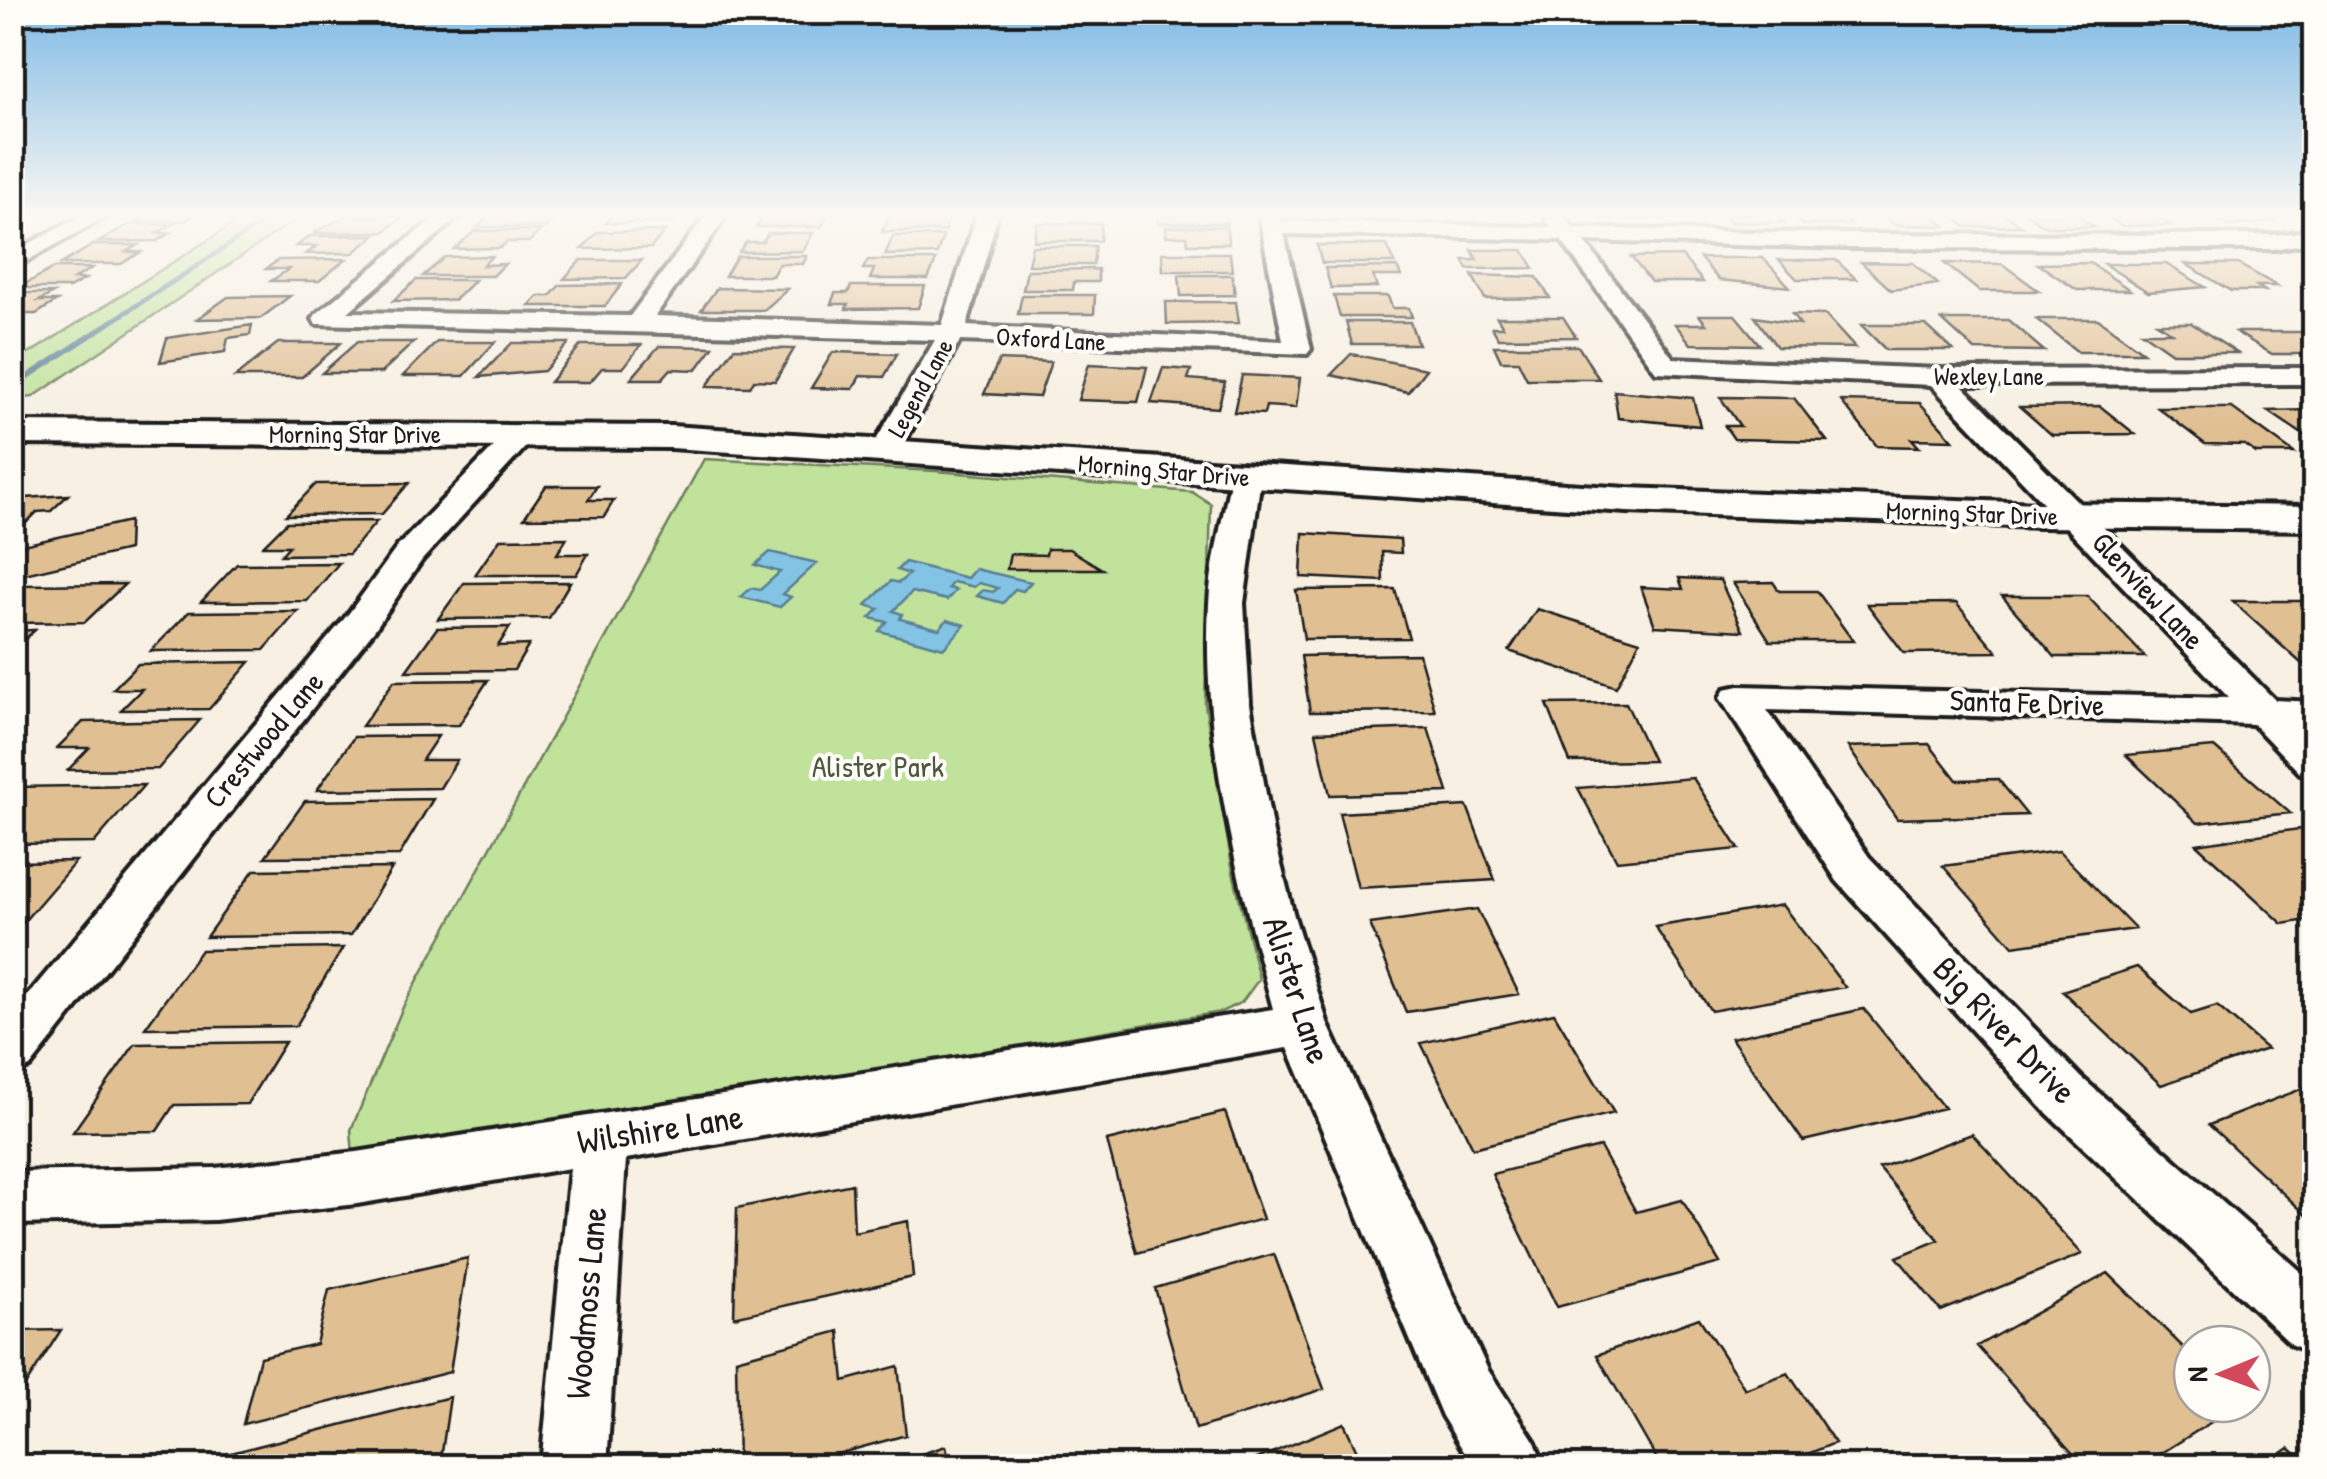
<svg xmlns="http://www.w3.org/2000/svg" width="2327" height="1479" font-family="'Patrick Hand',sans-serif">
  <rect width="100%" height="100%" fill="#f7f0e3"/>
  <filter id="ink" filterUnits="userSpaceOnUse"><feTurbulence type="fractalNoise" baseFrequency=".01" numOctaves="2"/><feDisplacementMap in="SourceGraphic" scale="20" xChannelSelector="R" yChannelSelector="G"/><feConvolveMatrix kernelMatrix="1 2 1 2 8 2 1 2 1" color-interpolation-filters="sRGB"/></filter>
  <g filter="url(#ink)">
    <path fill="#c0e29b" stroke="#6e7f5c" stroke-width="2.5" d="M249 214H304L33 397 13 399V364Z
      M704 459 935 471 1192 492 1211 504 1205 704 1233 872 1259 979 1242 1002 1221 1012 353 1156 351 1130 403 1007Z"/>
    <path fill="#83c3e4" stroke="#5a8094" stroke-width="2.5" d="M770 552 817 563 783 594 791 597 780 607 741 597 751 588 760 590 780 572 755 565Z
      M905 562 967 578 975 569 1031 582 1023 591 1015 589 1003 603 977 596 983 590 993 592 998 588 979 583 974 587 953 582 948 588 956 590 947 600 912 592 893 611 902 614 900 619 939 629 947 620 965 625 944 648 879 631 887 622 870 618 879 609 866 605 891 581 899 583 909 574 897 570Z"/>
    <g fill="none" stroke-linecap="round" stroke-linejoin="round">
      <path fill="#5a8094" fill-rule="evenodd" d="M272 214H280L26 381 19 379Z"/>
    </g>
    <path fill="#e0bf93" stroke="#1c1c1c" stroke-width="2.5" d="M147 214H195L185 221H136Z
      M491 214H558L546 227H477Z
      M613 214H678L672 223H606Z
      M765 214H803L827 216 821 227H756Z
      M890 214H950L945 231 882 232Z
      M1226 214 1227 223H1158V216Z
      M1599 214H1661L1665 219H1603Z
      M1724 214H1775L1784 223 1731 222Z
      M1793 214H1841L1852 225H1803Z
      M1881 214H1931L1945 226 1894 225Z
      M1949 214H2004L2022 226 1966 227Z
      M2026 214H2075L2095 227H2046Z
      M2103 214H2151L2171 225 2122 226Z
      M2201 214H2258L2277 221 2231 226Z
      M405 215 384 232 313 233 347 216Z
      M1037 223H1101L1100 241H1034Z
      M130 224H173L157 233H170L157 241 99 242Z
      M1226 226 1229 244H1188L1187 236H1166V227Z
      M541 230 529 242H507L500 248 454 249 475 231Z
      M665 231 651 248 582 249 598 232Z
      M768 233H813L803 251 739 252 746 242H762Z
      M376 235 353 253 306 254 317 246H296L310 236Z
      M893 236H943L937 254 885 255Z
      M93 245H138L126 252H141L121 264H61Z
      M1317 245H1387L1395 263H1322Z
      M1032 246H1095L1093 265H1028Z
      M1472 250H1523L1534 268 1468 269 1463 260H1477Z
      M1162 253H1230L1232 271H1163Z
      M492 256 483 265 505 264 493 276H423L445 257Z
      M737 256H807L803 264H779L772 276H725Z
      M1682 256 1703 282H1651L1631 257Z
      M1700 258H1763L1790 287 1719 280Z
      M346 259 319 281H271L289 269H266L278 260Z
      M581 260H642L626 278 564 279Z
      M868 260H936L928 279H870L874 269H863Z
      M1779 260H1836L1856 279H1797Z
      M1861 262 1913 263 1938 284 1891 290Z
      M1944 263 2002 264 2039 291H1979Z
      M2090 263 2130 290H2077L2038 264Z
      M2104 264H2166L2205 287 2148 292Z
      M2186 264H2238L2277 286H2257L2265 291H2231Z
      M1397 267 1401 276H1373L1377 287 1331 288 1325 268Z
      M54 268H92L74 279H85L69 288H18Z
      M1098 269V282H1074L1073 290H1023L1027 270Z
      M1179 275H1232L1235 295 1181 296Z
      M1472 275 1537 277 1550 298 1485 299Z
      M416 280H475L454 300 393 301Z
      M622 284 605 306H529L538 296H550L560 285Z
      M851 286H925L918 308 846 309 848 304H831L835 293H848Z
      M717 288 788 289 764 310H701Z
      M12 293H53L39 301H57L36 314H12Z
      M1022 295H1095L1094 314H1018Z
      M290 296 261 318 197 319 228 297Z
      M1334 296H1388L1392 308H1409L1412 317H1340Z
      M1166 302H1236L1239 323 1167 324Z
      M1792 314 1825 315 1855 348 1777 347 1755 317 1800 324Z
      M1699 315H1735L1760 345 1691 344 1675 324H1706Z
      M1497 317H1563L1576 337 1498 338 1492 327H1503Z
      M2036 319H2098L2143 352H2078Z
      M1942 320H2008L2044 351 1975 350Z
      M1346 322H1410L1418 344H1352Z
      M2157 323H2191L2237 353H2172L2142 332H2171Z
      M252 325 250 335 228 338 225 352 160 362 167 338Z
      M1861 325H1926L1953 350H1886Z
      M2236 332H2302L2314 339V354H2272Z
      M357 342H414L381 373H322Z
      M437 342H495L464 376H403Z
      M278 343H341L302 377H235Z
      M512 343H569L544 371 479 377Z
      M581 345H641L623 368H602L590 382H550Z
      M659 346 713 347 696 370 671 369 662 379H631Z
      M1494 346H1578L1599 379H1527L1518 361H1501Z
      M734 348 794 349 775 381 754 380 750 387 707 386Z
      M833 352 897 354 884 377 860 376 853 389 811 388Z
      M1351 354 1426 369 1408 392 1331 375Z
      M999 360 1051 362 1039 397 984 394Z
      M1089 364 1147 367 1138 402 1078 400Z
      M1163 368 1191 370 1188 379 1225 382 1218 408 1151 403Z
      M1242 375 1300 378 1296 408 1266 406 1264 414 1234 412Z
      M1614 391 1693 398 1700 426 1618 418Z
      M1720 397 1794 398 1827 441 1734 439 1725 426H1740Z
      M1841 401 1920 403 1953 440 1912 439 1919 447 1877 446Z
      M2100 406 2135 434 2052 435 2020 407Z
      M2158 408H2232L2294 453H2256L2245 445 2205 444Z
      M2314 410V442L2268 411Z
      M409 483 382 514 286 515 316 484Z
      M546 486H597L588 500H614L604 517 524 518Z
      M68 495 51 511 37 512 12 537V499Z
      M129 521 128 550 12 577 14 547Z
      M377 521 349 554 281 555 289 546H263L287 522Z
      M1303 533 1400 539 1401 553 1382 552 1383 581 1301 577Z
      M567 538 557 554H588L576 575H475L500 539Z
      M1047 549H1069L1102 569H1007L1010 554 1046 555Z
      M339 563 307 601 201 602 237 564Z
      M1679 578 1720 580 1743 631 1655 626 1641 587 1683 589Z
      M570 582 549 618 438 619 464 583Z
      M1773 582 1779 591H1817L1853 641H1770L1733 583Z
      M125 584 85 622 12 623V590L18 585Z
      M1395 589 1409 638 1304 639 1296 590Z
      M2002 596H2087L2145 657H2055Z
      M2232 601H2314V664H2302Z
      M1956 603 1997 652 1904 653 1867 604Z
      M1537 609 1640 641 1616 687 1509 651Z
      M298 611 264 650 151 651 189 612Z
      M510 627 498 646 529 645 514 670 406 671 437 628Z
      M35 630 12 651V631Z
      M1419 654 1435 711 1310 712 1301 656Z
      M250 662 209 709 121 710 142 689H113L138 664Z
      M488 680 459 725 362 726 394 681Z
      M1626 703 1653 761 1570 762 1547 704Z
      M200 720 158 769 68 770 89 748H57L83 722Z
      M1428 728 1448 792 1330 795 1316 732Z
      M438 736 422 760H457L440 788 317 790 354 737Z
      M1929 744 1957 780 1998 779 2027 815 1897 819 1848 747Z
      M2214 747 2290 813 2198 823 2126 755Z
      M1693 778 1739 849 1617 861 1578 788Z
      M144 785 94 843 12 844 13 787Z
      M433 799 399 856 265 857 305 801Z
      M1467 806 1495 880 1358 888 1339 813Z
      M2306 828 2314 836V919L2283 924 2196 844Z
      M2059 851 2135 929 2013 946 1943 866Z
      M76 861 20 926H12V862Z
      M392 868 351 935 206 937 254 870Z
      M1782 905 1845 987 1711 1011 1655 927Z
      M1477 909 1519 994 1406 1012 1370 924Z
      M343 948 296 1026 145 1028 201 950Z
      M2137 967 2191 1014 2217 1006 2267 1049 2161 1085 2062 991Z
      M1864 1009 1944 1108 1803 1141 1731 1038Z
      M1554 1013 1614 1113 1473 1148 1421 1043Z
      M285 1042 247 1104 174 1105 157 1131 73 1132 135 1044Z
      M2314 1084V1222L2209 1125Z
      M1225 1112 1263 1219 1137 1253 1107 1141Z
      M1972 1134 2082 1254 1941 1311 1897 1257 1939 1240 1879 1168Z
      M1600 1147 1636 1212 1682 1200 1720 1263 1557 1307 1492 1174Z
      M852 1184 854 1232 908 1221 913 1277 734 1317 737 1208Z
      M1274 1254 1324 1389 1196 1429 1155 1288Z
      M468 1258 450 1372 243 1424 260 1357 316 1344 329 1290Z
      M2108 1273 2192 1356V1404H2240L2141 1466H2084L1977 1346Z
      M1699 1318 1745 1389 1788 1373 1835 1443 1778 1466H1661L1597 1355Z
      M61 1330 12 1406V1331Z
      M839 1331 844 1381 898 1366 906 1435 794 1466H738L736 1359Z
      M450 1397 440 1466H224L227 1454Z
      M1344 1423 1364 1466H1240Z
      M946 1446 950 1466H885Z
      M2289 1448 2309 1466H2264Z"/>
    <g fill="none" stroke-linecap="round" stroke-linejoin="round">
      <defs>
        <path id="minor" d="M84 214H111L12 269V253Z
          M439 214H462L348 312 630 316 707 214H728L655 316 942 325 977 214H998L967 326 1283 341 1259 214H1280L1281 221 1552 227 1546 220 1560 214 1574 228 1850 234 2274 235 2314 230V242L2274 249 1850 248 1584 241 1673 358 1939 369 2314 368V384L1962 385 2275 700 2314 702V726H2301L2314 739V777L2300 773 2253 724 1767 710 1869 857 2081 1077 2314 1283V1353L2292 1345 2043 1109 1837 881 1720 698 1725 689 1739 686 2229 698 1931 385 1656 372 1561 240 1284 234 1311 349 1307 354 960 341 902 447 887 456 872 447 935 340 316 324 313 319 316 314Z
          M522 425 532 428 536 434 532 440 422 560 375 629 30 1067 12 1073V1014L349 613 398 546 512 428Z
          M1246 468 1261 477 1244 603 1250 704 1273 833 1294 916 1328 1025 1488 1370 1535 1442 1544 1466H1473L1442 1416 1288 1048 626 1159 607 1466H541L570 1168 357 1204 215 1220 12 1224V1172L215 1168 357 1152 1273 1009C1238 879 1201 741 1209 604 1211 562 1223 518 1231 477Z"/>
        <path id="tertiary" d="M12 422 671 426 1627 488 2039 503 2314 506V530L2039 527 1627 512 671 448 12 444Z"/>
      </defs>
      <use href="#minor" stroke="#1c1c1c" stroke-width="8"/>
      <use href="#tertiary" stroke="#1c1c1c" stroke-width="8"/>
      <use href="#minor" fill="#fdfcf7" fill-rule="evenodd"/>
      <use href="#tertiary" fill="#fdfcf7" fill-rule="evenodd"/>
    </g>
  </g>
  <linearGradient id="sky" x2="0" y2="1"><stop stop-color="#7fbae6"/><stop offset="0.51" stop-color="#fbf8f2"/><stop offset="1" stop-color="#fbf8f2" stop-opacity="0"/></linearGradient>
  <rect width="2327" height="422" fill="url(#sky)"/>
  <g text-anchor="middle" stroke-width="8" stroke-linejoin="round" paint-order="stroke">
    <g font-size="25" fill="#1c1c1c" stroke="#fdfcf7">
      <text transform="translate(1051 339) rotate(3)" y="9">Oxford Lane</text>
      <text x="1989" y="385">Wexley Lane</text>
      <text transform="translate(920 388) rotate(-61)" y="9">Legend Lane</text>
      <text x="355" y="443">Morning Star Drive</text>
      <text transform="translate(1164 470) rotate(5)" y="9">Morning Star Drive</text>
      <text transform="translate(1972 513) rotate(2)" y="9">Morning Star Drive</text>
    </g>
    <g font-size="30" fill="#1c1c1c" stroke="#fdfcf7">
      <text transform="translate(2148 591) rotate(47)" y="10">Glenview Lane</text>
      <text transform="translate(2027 703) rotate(2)" y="10">Santa Fe Drive</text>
      <text transform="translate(264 740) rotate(-50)" y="10">Crestwood Lane</text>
    </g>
    <g font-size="30" fill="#4d5742" stroke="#fdfcf7">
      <text x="878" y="777">Alister Park</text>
    </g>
    <g font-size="35" fill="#1c1c1c" stroke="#fdfcf7">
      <text transform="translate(1297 990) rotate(72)" y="12">Alister Lane</text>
      <text transform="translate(2005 1030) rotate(46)" y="12">Big River Drive</text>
      <text transform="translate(660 1129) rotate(-9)" y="12">Wilshire Lane</text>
      <text transform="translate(586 1303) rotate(-85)" y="12">Woodmoss Lane</text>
    </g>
  </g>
  <rect width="2327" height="1479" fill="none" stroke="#fdfcf7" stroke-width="50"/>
  <rect x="25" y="25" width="2277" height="1429" fill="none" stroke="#1c1c1c" stroke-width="4" filter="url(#ink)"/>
  <g transform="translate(2222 1374) rotate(269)"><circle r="48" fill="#fdfcf7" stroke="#a3a29f" stroke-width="2.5"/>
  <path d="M0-8L18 38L0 25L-18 38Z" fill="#d1495b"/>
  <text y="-15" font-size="28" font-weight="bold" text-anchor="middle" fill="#1c1c1c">N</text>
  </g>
</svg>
